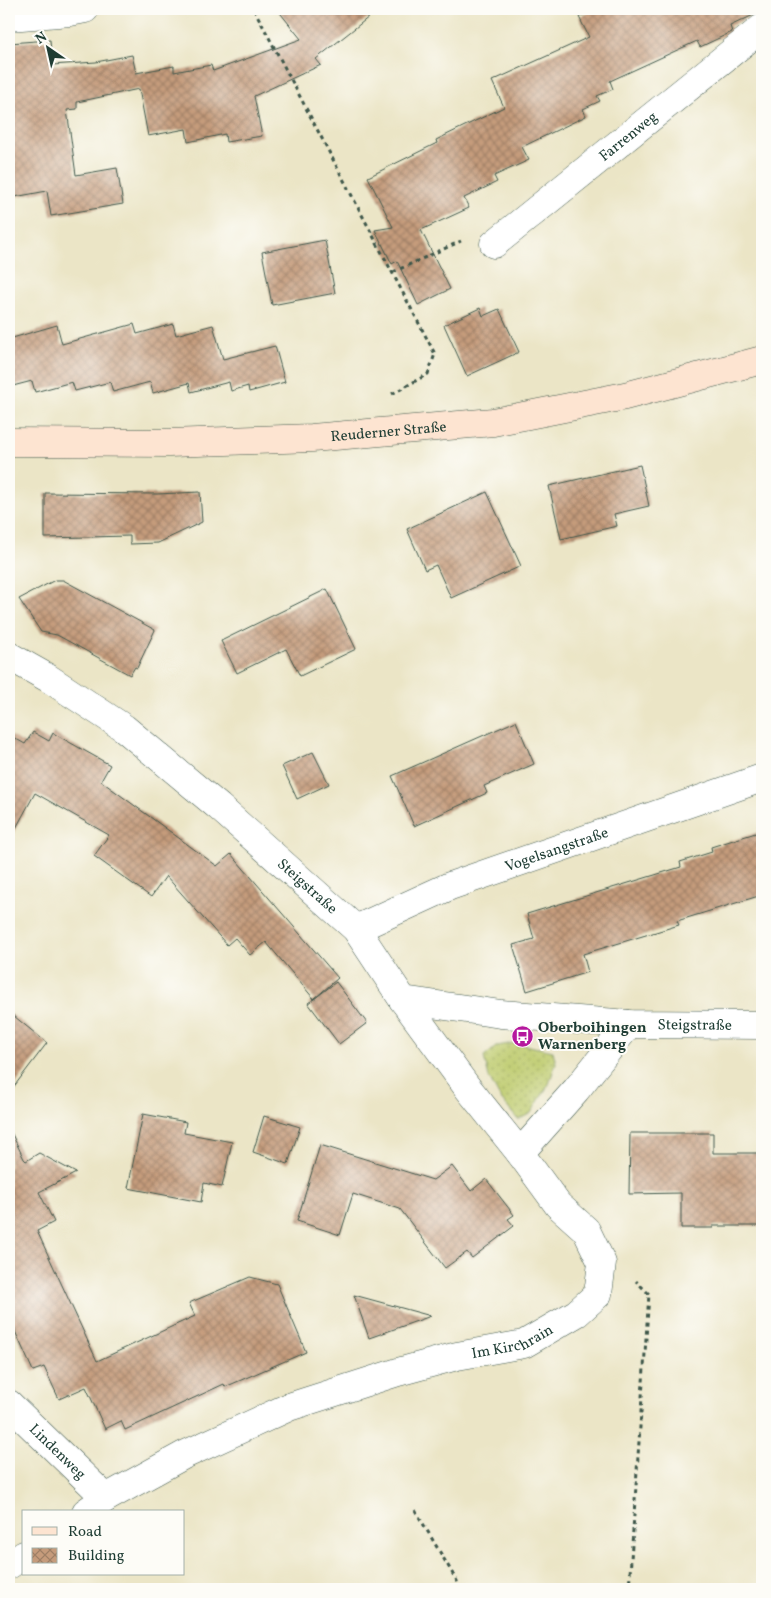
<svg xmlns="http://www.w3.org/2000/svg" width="771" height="1598" font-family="Vollkorn,serif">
  <defs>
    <pattern id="grass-dots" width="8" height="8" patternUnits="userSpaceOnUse" patternTransform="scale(1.25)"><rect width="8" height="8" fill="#becb6d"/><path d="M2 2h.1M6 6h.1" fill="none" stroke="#9aa65a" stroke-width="1.8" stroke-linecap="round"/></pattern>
    <pattern id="building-cross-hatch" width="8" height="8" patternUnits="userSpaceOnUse" patternTransform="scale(1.25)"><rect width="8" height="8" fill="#c59b7b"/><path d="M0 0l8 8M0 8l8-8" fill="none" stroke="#9f8066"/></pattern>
  </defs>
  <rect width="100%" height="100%" fill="#fdfcf7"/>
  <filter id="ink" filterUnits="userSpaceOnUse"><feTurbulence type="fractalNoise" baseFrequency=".02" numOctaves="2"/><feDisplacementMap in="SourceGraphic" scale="10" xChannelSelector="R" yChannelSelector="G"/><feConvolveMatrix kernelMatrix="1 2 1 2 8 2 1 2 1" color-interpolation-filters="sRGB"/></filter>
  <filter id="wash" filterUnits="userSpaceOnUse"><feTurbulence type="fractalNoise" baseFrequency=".0096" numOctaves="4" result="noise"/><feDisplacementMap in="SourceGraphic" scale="20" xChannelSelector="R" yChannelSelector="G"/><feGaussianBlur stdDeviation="1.12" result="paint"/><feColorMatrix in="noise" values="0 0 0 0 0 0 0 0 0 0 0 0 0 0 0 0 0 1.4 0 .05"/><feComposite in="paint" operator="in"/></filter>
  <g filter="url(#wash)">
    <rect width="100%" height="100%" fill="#ebe5c6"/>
    <path fill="url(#grass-dots)" stroke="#6e8450" d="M515 1043 553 1051 556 1063 549 1084 531 1113 518 1120 500 1098 489 1078 484 1057 497 1046Z"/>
    <g id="blocks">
      <path fill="url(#building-cross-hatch)" d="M277 9H379L316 59 321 65 254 96 262 136 226 142 225 134 188 142 186 129 148 136 139 89 77 102V109L67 110 76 175 117 168 123 204 51 216 47 191 9 198V43L50 40 52 65 96 62 132 55 136 73 174 66V72L211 65 213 71 301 39Z
        M596 9H762V11L730 26 732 32 700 47 697 41 610 81 613 89 597 96 600 101 583 109 586 116 522 147 529 160 494 176 497 182 464 198 469 208 421 230 450 289 418 305 397 261 392 264 375 230 393 227 368 177 437 143 436 140 504 107 492 81 589 37 579 17Z
        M325 240 335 293 272 305 262 252Z
        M480 308 483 316 499 309 519 352 467 376 444 325Z
        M134 324 137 334 173 324 176 335 213 325 223 359 275 346 285 382 249 392 248 386 231 391 229 382 191 392 189 383 153 393 150 382 113 392 110 382 75 391 72 382 35 392 32 381 9 387V339L57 325 62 344Z
        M640 465 649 506 614 514 617 526 561 539 549 486Z
        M200 492 202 522 158 543 130 544V536L45 538V493L157 494Z
        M487 492 521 566 451 598 436 565 425 570 407 529Z
        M55 580H63L155 630 137 668 135 667 130 675 57 635 41 632 19 599Z
        M327 589 356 649 300 676 286 649 237 673 221 641Z
        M516 721 534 764 484 786 487 793 414 826 392 776Z
        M33 732 49 741 53 733 110 765 101 781 217 866 231 854 338 978 314 999 336 982 367 1023 339 1044 308 1003 314 999 266 942 250 955 235 938 227 945 166 876 151 897 94 856 109 835 35 793 9 841V735L25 744Z
        M313 752 329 784 297 799 282 766Z
        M762 831V895L677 921 679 925 583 954 588 972 527 991 513 945 534 939 527 914 681 867 680 862 712 852 711 847Z
        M9 1012 47 1043 9 1093Z
        M143 1114 186 1122 184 1133 232 1142 222 1187 204 1183 201 1202 128 1188Z
        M264 1116 300 1127 288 1164 253 1152Z
        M9 1128 24 1159 26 1161 39 1153 76 1173 39 1192 54 1222 37 1231 97 1361 195 1316 189 1303 250 1277 277 1284 306 1352 225 1387 224 1384 125 1430 121 1421 105 1429 86 1387 59 1399 44 1367 33 1371 9 1318Z
        M630 1133H713V1153H762V1226H713V1228H681V1193L629 1194Z
        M320 1145 433 1180 452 1166 471 1191 486 1179 514 1215 508 1219 514 1226 472 1258 467 1252 445 1268 400 1209 353 1194 340 1235 297 1221Z
        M354 1295 431 1316 369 1338Z"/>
    </g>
  </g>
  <g filter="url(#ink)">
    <use href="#blocks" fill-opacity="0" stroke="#3e564a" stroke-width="1"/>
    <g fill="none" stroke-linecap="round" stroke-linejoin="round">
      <defs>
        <g id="street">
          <path d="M9 17 70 12 85 9"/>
          <path id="s1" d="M494 244 762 28"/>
          <path id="s2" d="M9 656 48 678 124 728 219 807 356 929 403 1000 501 1014 629 1024 762 1025"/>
          <path id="s3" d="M356 929 450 886 762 778"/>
          <path d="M520 1153 576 1090 629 1024"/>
          <path id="s4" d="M9 1404 106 1498"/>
          <path id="s5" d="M86 1512 106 1498 184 1455 289 1407 398 1372 457 1356 524 1344 577 1313 598 1294 602 1263 586 1230 558 1205 520 1153 467 1087 403 1000"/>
          <path d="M9 1565 24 1555"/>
        </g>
        <g id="secondary">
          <path id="s6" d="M9 442 169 443 312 438 493 422 625 396 762 360"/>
        </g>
      </defs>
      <use href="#street" stroke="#3e564a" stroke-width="29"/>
      <use href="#secondary" stroke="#3e564a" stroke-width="29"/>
      <path stroke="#3e564a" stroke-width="3" stroke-dasharray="4 4" stroke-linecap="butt" d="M254 9 435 354 428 374 390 395
        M393 272 461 241
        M415 1510 457 1581 459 1589
        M629 1589 649 1294 636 1281"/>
      <use href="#street" stroke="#fff" stroke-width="28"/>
      <use href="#secondary" stroke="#fde4d1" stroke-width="28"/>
    </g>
  </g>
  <defs>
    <symbol id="bus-disc" viewBox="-11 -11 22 22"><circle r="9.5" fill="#b5179e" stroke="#fdfcf7"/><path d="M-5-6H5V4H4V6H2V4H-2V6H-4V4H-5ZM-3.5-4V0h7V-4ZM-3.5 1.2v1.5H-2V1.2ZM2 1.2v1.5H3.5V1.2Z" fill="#fff"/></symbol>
  </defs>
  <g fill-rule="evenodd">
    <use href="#bus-disc" x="510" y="1024" width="25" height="25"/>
  </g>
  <g text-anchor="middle" stroke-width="4" stroke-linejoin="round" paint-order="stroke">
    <g font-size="15" fill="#1f3d34" stroke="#fdfcf7">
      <text dy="5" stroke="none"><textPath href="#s1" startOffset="172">Farrenweg</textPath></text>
      <text dy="5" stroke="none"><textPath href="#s6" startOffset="380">Reuderner Straße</textPath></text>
      <text dy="5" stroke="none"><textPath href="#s3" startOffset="216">Vogelsangstraße</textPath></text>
      <text dy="5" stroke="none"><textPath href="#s2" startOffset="378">Steigstraße</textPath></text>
      <text dy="5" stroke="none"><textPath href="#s2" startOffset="821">Steigstraße</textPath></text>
      <text dy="5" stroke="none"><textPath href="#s5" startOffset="462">Im Kirchrain</textPath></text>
      <text dy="5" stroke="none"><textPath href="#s4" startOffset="68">Lindenweg</textPath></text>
    </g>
    <g font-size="15" font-weight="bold" fill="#1f3d34" stroke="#fdfcf7" text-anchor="start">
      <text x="538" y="1032">Oberboihingen<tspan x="538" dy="17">Warnenberg</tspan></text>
    </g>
  </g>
  <rect width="771" height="1598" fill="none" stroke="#fdfcf7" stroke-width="30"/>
  <rect x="22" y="1510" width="162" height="65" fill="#fdfcf7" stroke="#a4b0a9"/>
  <rect x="32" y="1527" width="25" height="8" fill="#fde4d1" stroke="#a4b0a9"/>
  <text x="68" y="1536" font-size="15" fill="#1f3d34">Road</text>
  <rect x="32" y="1548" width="25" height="15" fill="url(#building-cross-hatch)" stroke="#a4b0a9"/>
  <text x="68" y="1560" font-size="15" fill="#1f3d34">Building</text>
  <g transform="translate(48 48) rotate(326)" stroke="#fdfcf7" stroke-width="4" paint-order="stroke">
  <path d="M0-4L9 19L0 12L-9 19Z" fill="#1f3d34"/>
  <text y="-8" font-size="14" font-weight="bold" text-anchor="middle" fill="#1f3d34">N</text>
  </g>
</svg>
